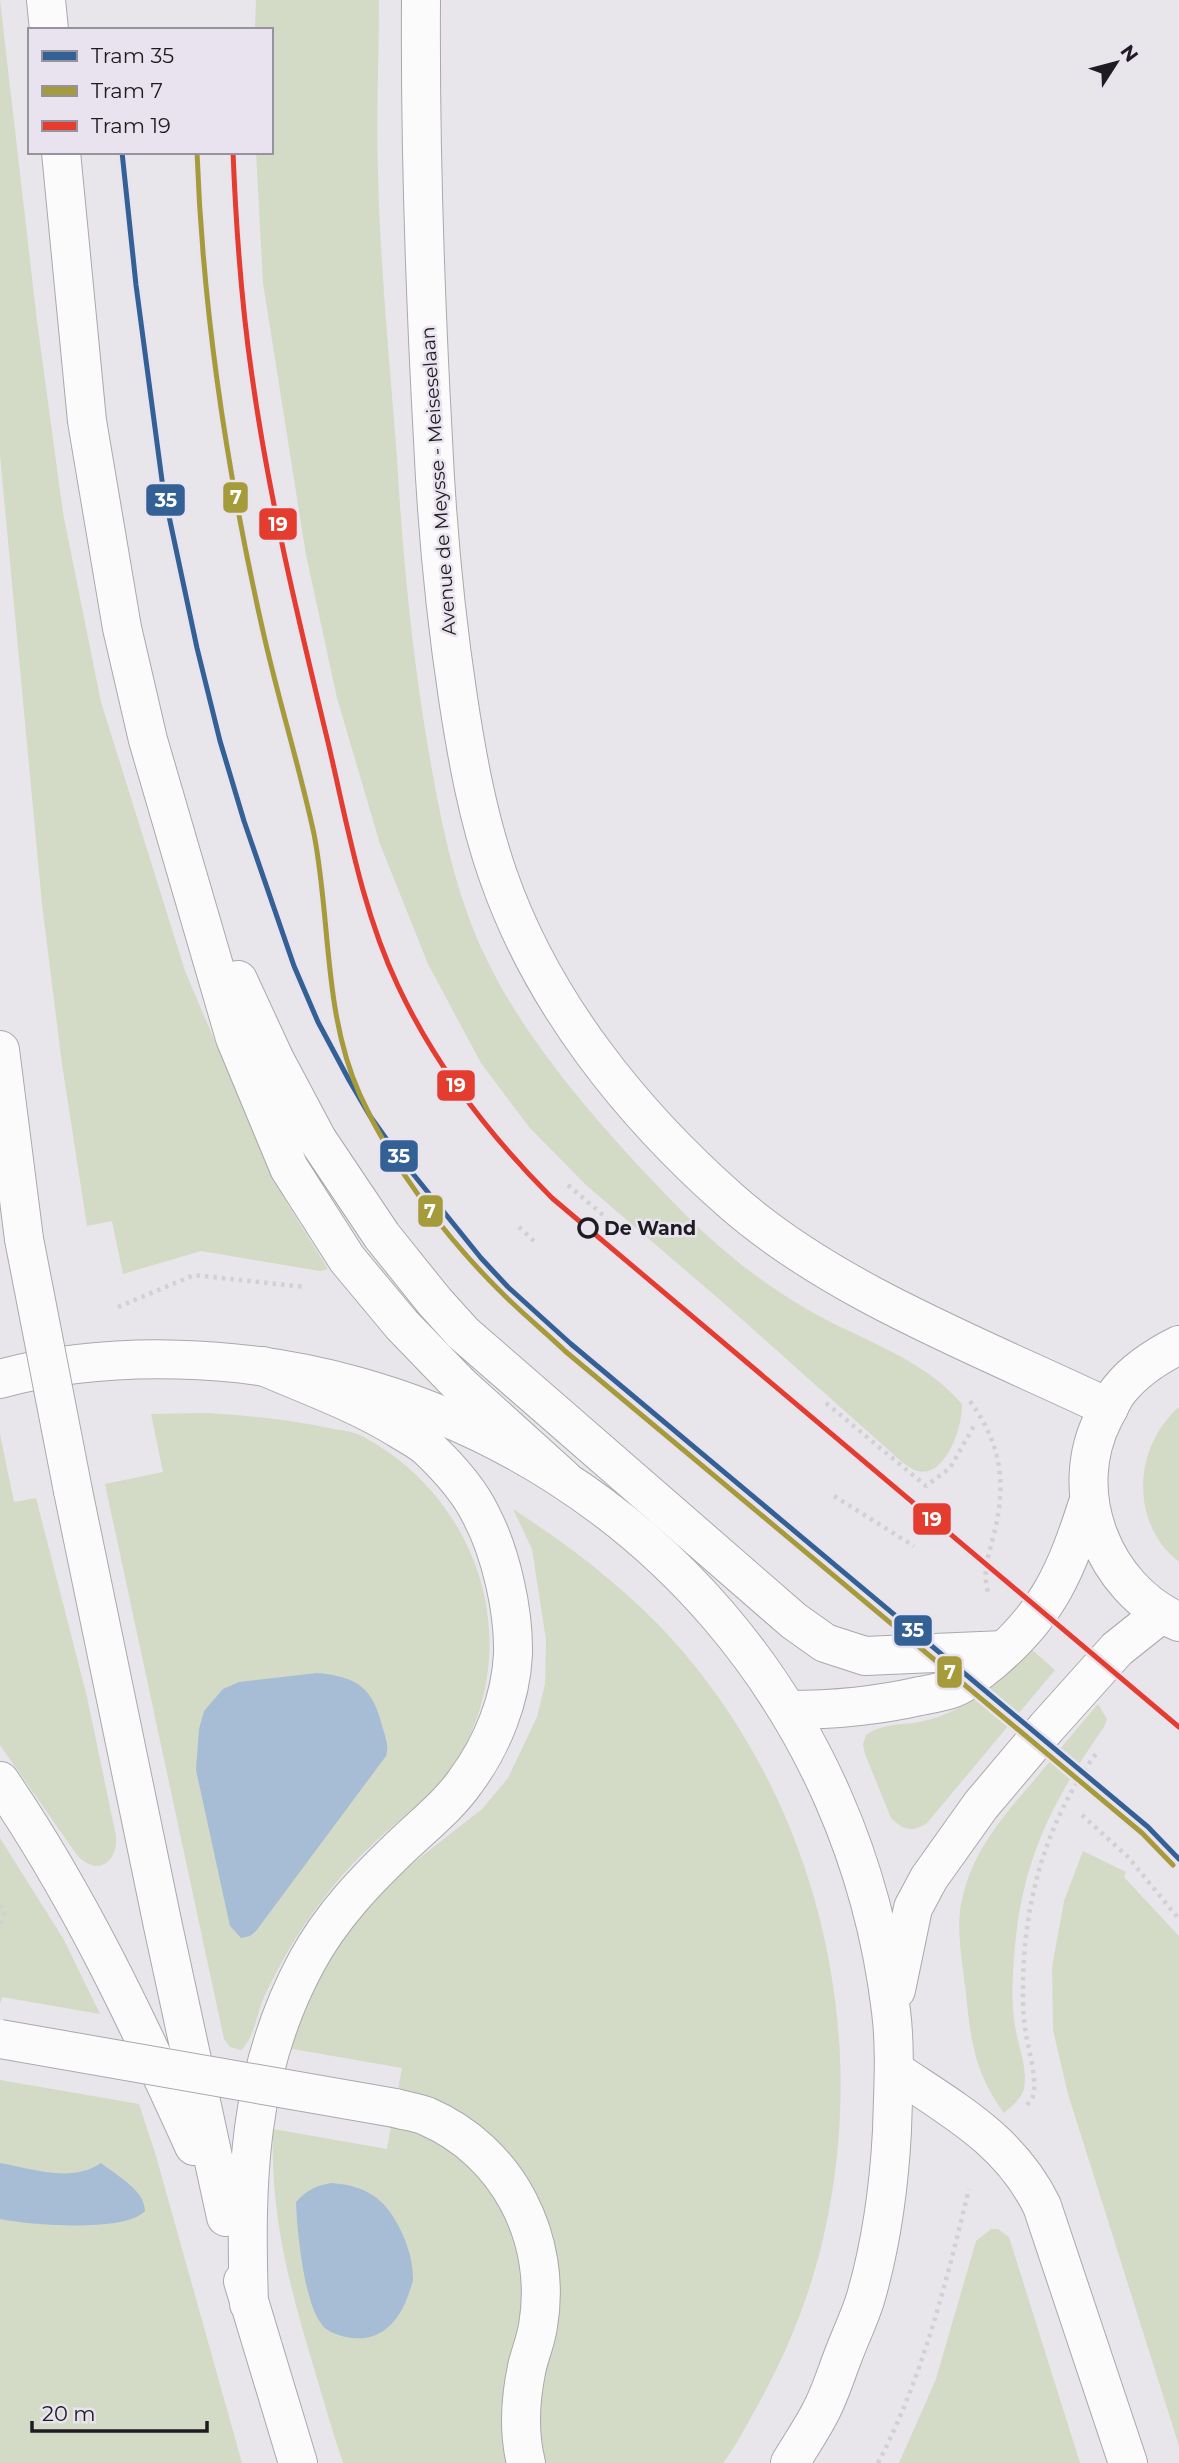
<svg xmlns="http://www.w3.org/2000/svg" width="1179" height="2463" font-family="Montserrat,sans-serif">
  <rect width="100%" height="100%" fill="#e8e6eb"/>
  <path fill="#d3dac6" d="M0 0 37 321 63 513 101 702 185 971 257 1140 287 1203 328 1269 320 1271 201 1251 123 1274 112 1221 87 1226 62 1064 42 904 0 455Z
    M256 0H379C379 57 376 115 378 172 380 268 390 364 397 459 403 558 412 655 429 753 441 822 455 894 486 958 528 1046 607 1134 675 1204 712 1243 756 1279 803 1307 856 1339 920 1355 962 1404 963 1425 946 1479 917 1471 913 1470 907 1465 903 1463L719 1299 586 1185 529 1127 481 1063 428 964 380 844 337 698 306 555 263 283 256 152H271V30H255Z
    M1179 1407V1562C1174 1557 1167 1552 1163 1546 1130 1503 1140 1441 1179 1407Z
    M208 1413C251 1416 287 1419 329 1428 339 1430 351 1431 360 1435 478 1496 526 1641 459 1757 440 1789 413 1808 386 1832 362 1853 340 1876 321 1902 298 1931 280 1964 264 1997 256 2015 255 2037 241 2050L230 2047 224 2039 105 1484 163 1472 151 1414Z
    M0 1434 14 1502 36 1498 87 1697 116 1836C118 1863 97 1877 77 1855L0 1745Z
    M513 1509C570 1546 624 1587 670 1637 821 1803 876 2043 818 2259 802 2317 779 2369 749 2421 741 2435 733 2450 723 2463H343C332 2431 323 2398 313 2365 289 2284 270 2215 273 2129L387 2149 402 2068 287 2048 309 1992 346 1932 398 1875 482 1809 508 1778 537 1717 545 1684 546 1640 532 1549Z
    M1031 1649 1055 1670 927 1823C912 1833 903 1830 891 1818L865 1754 863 1744 866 1735C885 1722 903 1726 924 1721 968 1711 1000 1680 1031 1649Z
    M1098 1704 1107 1719 1104 1727C1046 1810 1018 1870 1013 1973 1012 1990 1012 2008 1015 2026 1018 2046 1028 2068 1024 2089 1021 2099 1012 2106 1004 2113 975 2073 971 2043 966 1994 963 1965 956 1933 961 1904 971 1852 1003 1816 1036 1778 1056 1753 1077 1729 1098 1704Z
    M0 1838 64 1940 100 2014 2 1997 0 2004Z
    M1083 1851 1126 1872 1124 1877 1179 1936V2446L1068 2094 1053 2030 1052 1967 1064 1901Z
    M0 2080 139 2104 156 2156 242 2463H0Z
    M991 2229H998L1009 2237 1080 2463H899L936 2379 976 2241Z"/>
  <path fill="#a7bdd5" d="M317 1673C359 1677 373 1688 383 1729 386 1739 389 1746 386 1756L256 1931 250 1936 241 1938 230 1926 196 1770 199 1729 204 1711 223 1689 239 1682Z
    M0 2163C34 2169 71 2183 101 2163 116 2175 145 2190 145 2211 124 2233 30 2225 0 2219Z
    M332 2183C365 2186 384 2197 399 2227 407 2242 413 2261 413 2278 413 2283 410 2289 409 2293 399 2323 379 2344 346 2337 335 2334 326 2332 320 2322 304 2299 297 2231 296 2202 307 2190 316 2185 332 2183Z"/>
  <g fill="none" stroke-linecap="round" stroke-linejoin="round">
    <defs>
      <path id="street" d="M421 0C420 147 425 294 433 440 437 527 445 612 458 698 467 757 478 818 498 875 542 1002 631 1113 731 1201 834 1292 986 1349 1109 1408
        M894 2070C953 2110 1010 2140 1042 2206L1128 2463
        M395 2108C405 2111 416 2112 426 2116 508 2151 553 2239 538 2326 536 2340 530 2354 527 2367 520 2400 518 2431 526 2463"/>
      <path id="secondary" d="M1179 1345C1157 1356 1136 1369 1120 1389 1113 1397 1109 1408 1104 1417 1065 1492 1103 1588 1179 1622
        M0 1379C110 1349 247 1355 356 1386 647 1467 855 1711 891 2011 896 2051 893 2091 892 2131 889 2187 881 2246 865 2300 859 2319 850 2337 843 2356 836 2374 830 2394 821 2411 812 2429 800 2446 790 2463
        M788 1710C833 1710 876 1706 920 1696 930 1694 942 1692 951 1689 966 1684 979 1671 991 1662 1050 1612 1066 1571 1089 1500
        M896 1990 913 1908 929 1878 981 1805 1047 1727 1117 1649 1161 1614"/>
      <path id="primary" d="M243 2281 298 2463
        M249 2304C245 2182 247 2073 306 1963 331 1916 367 1879 405 1843 425 1824 449 1805 465 1782 492 1746 511 1699 513 1654 514 1611 501 1553 481 1515 469 1490 448 1467 428 1448 419 1440 408 1435 399 1429 357 1403 309 1386 263 1366"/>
      <path id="highway" d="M46 0 49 30
        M61 152 87 421 122 628 148 740 235 1038 289 1168 347 1259 402 1325 459 1384 563 1478
        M238 980 275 1060 317 1139 382 1236 435 1302 463 1333 794 1621 825 1643 865 1656 1004 1650
        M0 1050 24 1239
        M73 1491 163 1926 226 2217
        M0 1781C78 1895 137 2020 194 2146"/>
    </defs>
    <use href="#street" stroke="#aaa8ac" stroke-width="40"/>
    <use href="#secondary" stroke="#aaa8ac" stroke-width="40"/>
    <use href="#primary" stroke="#aaa8ac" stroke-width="40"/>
    <use href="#highway" stroke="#aaa8ac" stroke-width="40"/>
    <path stroke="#d1d0d2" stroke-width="4.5" stroke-dasharray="3.5 5" stroke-linecap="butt" d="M568 1185 603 1215
      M519 1227 537 1244
      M118 1307 194 1275 305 1287
      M970 1401C1001 1444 1007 1482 994 1534 989 1554 982 1572 988 1592
      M826 1403 926 1486 950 1468 975 1424
      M834 1496 914 1546
      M1082 1815 1128 1857 1179 1919
      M0 1905 4 1913 0 1926
      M1027 2105C1028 2104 1033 2098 1033 2096 1038 2079 1027 2045 1025 2027 1023 2014 1023 2001 1023 1989 1023 1903 1046 1820 1098 1751
      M878 2463C923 2377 946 2283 969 2189"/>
    <use href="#street" stroke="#fcfbfc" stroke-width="38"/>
    <use href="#secondary" stroke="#fcfbfc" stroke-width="38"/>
    <use href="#primary" stroke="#fcfbfc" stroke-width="38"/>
    <use href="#highway" stroke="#fcfbfc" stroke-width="38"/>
    <defs>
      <path id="street-bridge" d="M0 2039 395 2108"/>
      <path id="highway-bridge" d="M24 1239 73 1491"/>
    </defs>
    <use href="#street-bridge" stroke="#aaa8ac" stroke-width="40" stroke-linecap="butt"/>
    <use href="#highway-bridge" stroke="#aaa8ac" stroke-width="40" stroke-linecap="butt"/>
    <use href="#street-bridge" stroke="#fcfbfc" stroke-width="38"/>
    <use href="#highway-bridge" stroke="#fcfbfc" stroke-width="38"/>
    <defs>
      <path id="tram-1" d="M122 152 136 285 163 488 197 648 220 741 244 821 294 966 318 1022 349 1080 370 1116 397 1154 481 1258 508 1287 571 1344 1148 1827 1179 1859"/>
      <path id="tram-2" d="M197 152C203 317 228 479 265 640 280 705 300 769 314 834 331 921 323 1013 360 1095 393 1168 446 1238 503 1294 523 1314 545 1332 565 1351L1142 1833 1173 1865"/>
      <path id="tram-3" d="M233 152C236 227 241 301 252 376 269 498 298 618 327 738 347 822 361 908 398 986 436 1067 489 1135 552 1198L1179 1727"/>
    </defs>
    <use href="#tram-1" stroke="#e8e3ee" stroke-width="10"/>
    <use href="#tram-2" stroke="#e8e3ee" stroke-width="10"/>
    <use href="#tram-3" stroke="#e8e3ee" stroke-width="10"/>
    <use href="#tram-1" stroke="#336195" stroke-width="5"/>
    <use href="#tram-2" stroke="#a69b3a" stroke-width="5"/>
    <use href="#tram-3" stroke="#e43c2e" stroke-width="5"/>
  </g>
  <circle fill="#e8e3ee" stroke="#1e1c20" stroke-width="3.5" cx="588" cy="1228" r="9"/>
  <g text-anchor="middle" stroke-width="5" stroke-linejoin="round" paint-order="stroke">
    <g font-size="19" fill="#1e1c20" stroke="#e8e3ee">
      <text transform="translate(438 481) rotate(-94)" y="7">Avenue de Meysse - Meiseselaan</text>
    </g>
    <g font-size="19" font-weight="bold" fill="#1e1c20" stroke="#e8e3ee" text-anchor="start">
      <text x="604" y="1235">De Wand</text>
    </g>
  </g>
  <g stroke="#e8e3ee" stroke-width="2.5">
    <rect x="222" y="481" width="27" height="33" rx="7" fill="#a69b3a"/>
    <rect x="145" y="483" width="41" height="34" rx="7" fill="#336195"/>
    <rect x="258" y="507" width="40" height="34" rx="7" fill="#e43c2e"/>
    <rect x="436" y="1069" width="40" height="33" rx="7" fill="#e43c2e"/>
    <rect x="379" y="1139" width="40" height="34" rx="7" fill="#336195"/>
    <rect x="417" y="1194" width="27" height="34" rx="7" fill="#a69b3a"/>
    <rect x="912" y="1502" width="40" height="34" rx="7" fill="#e43c2e"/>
    <rect x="893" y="1614" width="40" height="33" rx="7" fill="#336195"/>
    <rect x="936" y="1655" width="27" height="34" rx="7" fill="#a69b3a"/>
  </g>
  <g font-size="19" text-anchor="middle" font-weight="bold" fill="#fff">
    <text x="236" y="504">7</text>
    <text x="166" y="507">35</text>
    <text x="278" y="531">19</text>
    <text x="456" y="1092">19</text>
    <text x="399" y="1163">35</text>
    <text x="430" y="1218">7</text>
    <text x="932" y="1526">19</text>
    <text x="913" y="1637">35</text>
    <text x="950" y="1679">7</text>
  </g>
  <rect x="28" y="28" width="245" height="126" fill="#e8e3ee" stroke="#97939c" stroke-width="2"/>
  <rect x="42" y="51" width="35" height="10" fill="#336195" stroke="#97939c" stroke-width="2"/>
  <text x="91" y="63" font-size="21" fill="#1e1c20">Tram 35</text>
  <rect x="42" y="86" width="35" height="10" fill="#a69b3a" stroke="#97939c" stroke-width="2"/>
  <text x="91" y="98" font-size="21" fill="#1e1c20">Tram 7</text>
  <rect x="42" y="121" width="35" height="10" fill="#e43c2e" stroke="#97939c" stroke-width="2"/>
  <text x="91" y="133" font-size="21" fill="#1e1c20">Tram 19</text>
  <g transform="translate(1116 63) rotate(54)" stroke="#e8e3ee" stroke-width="5" paint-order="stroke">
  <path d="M0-5L12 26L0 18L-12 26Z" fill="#1e1c20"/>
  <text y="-10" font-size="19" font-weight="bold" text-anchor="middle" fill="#1e1c20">N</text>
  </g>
  <path d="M32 2421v10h175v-10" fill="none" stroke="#1e1c20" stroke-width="3.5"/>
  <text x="42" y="2421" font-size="21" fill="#1e1c20" stroke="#e8e3ee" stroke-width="5" paint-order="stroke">20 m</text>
</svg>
